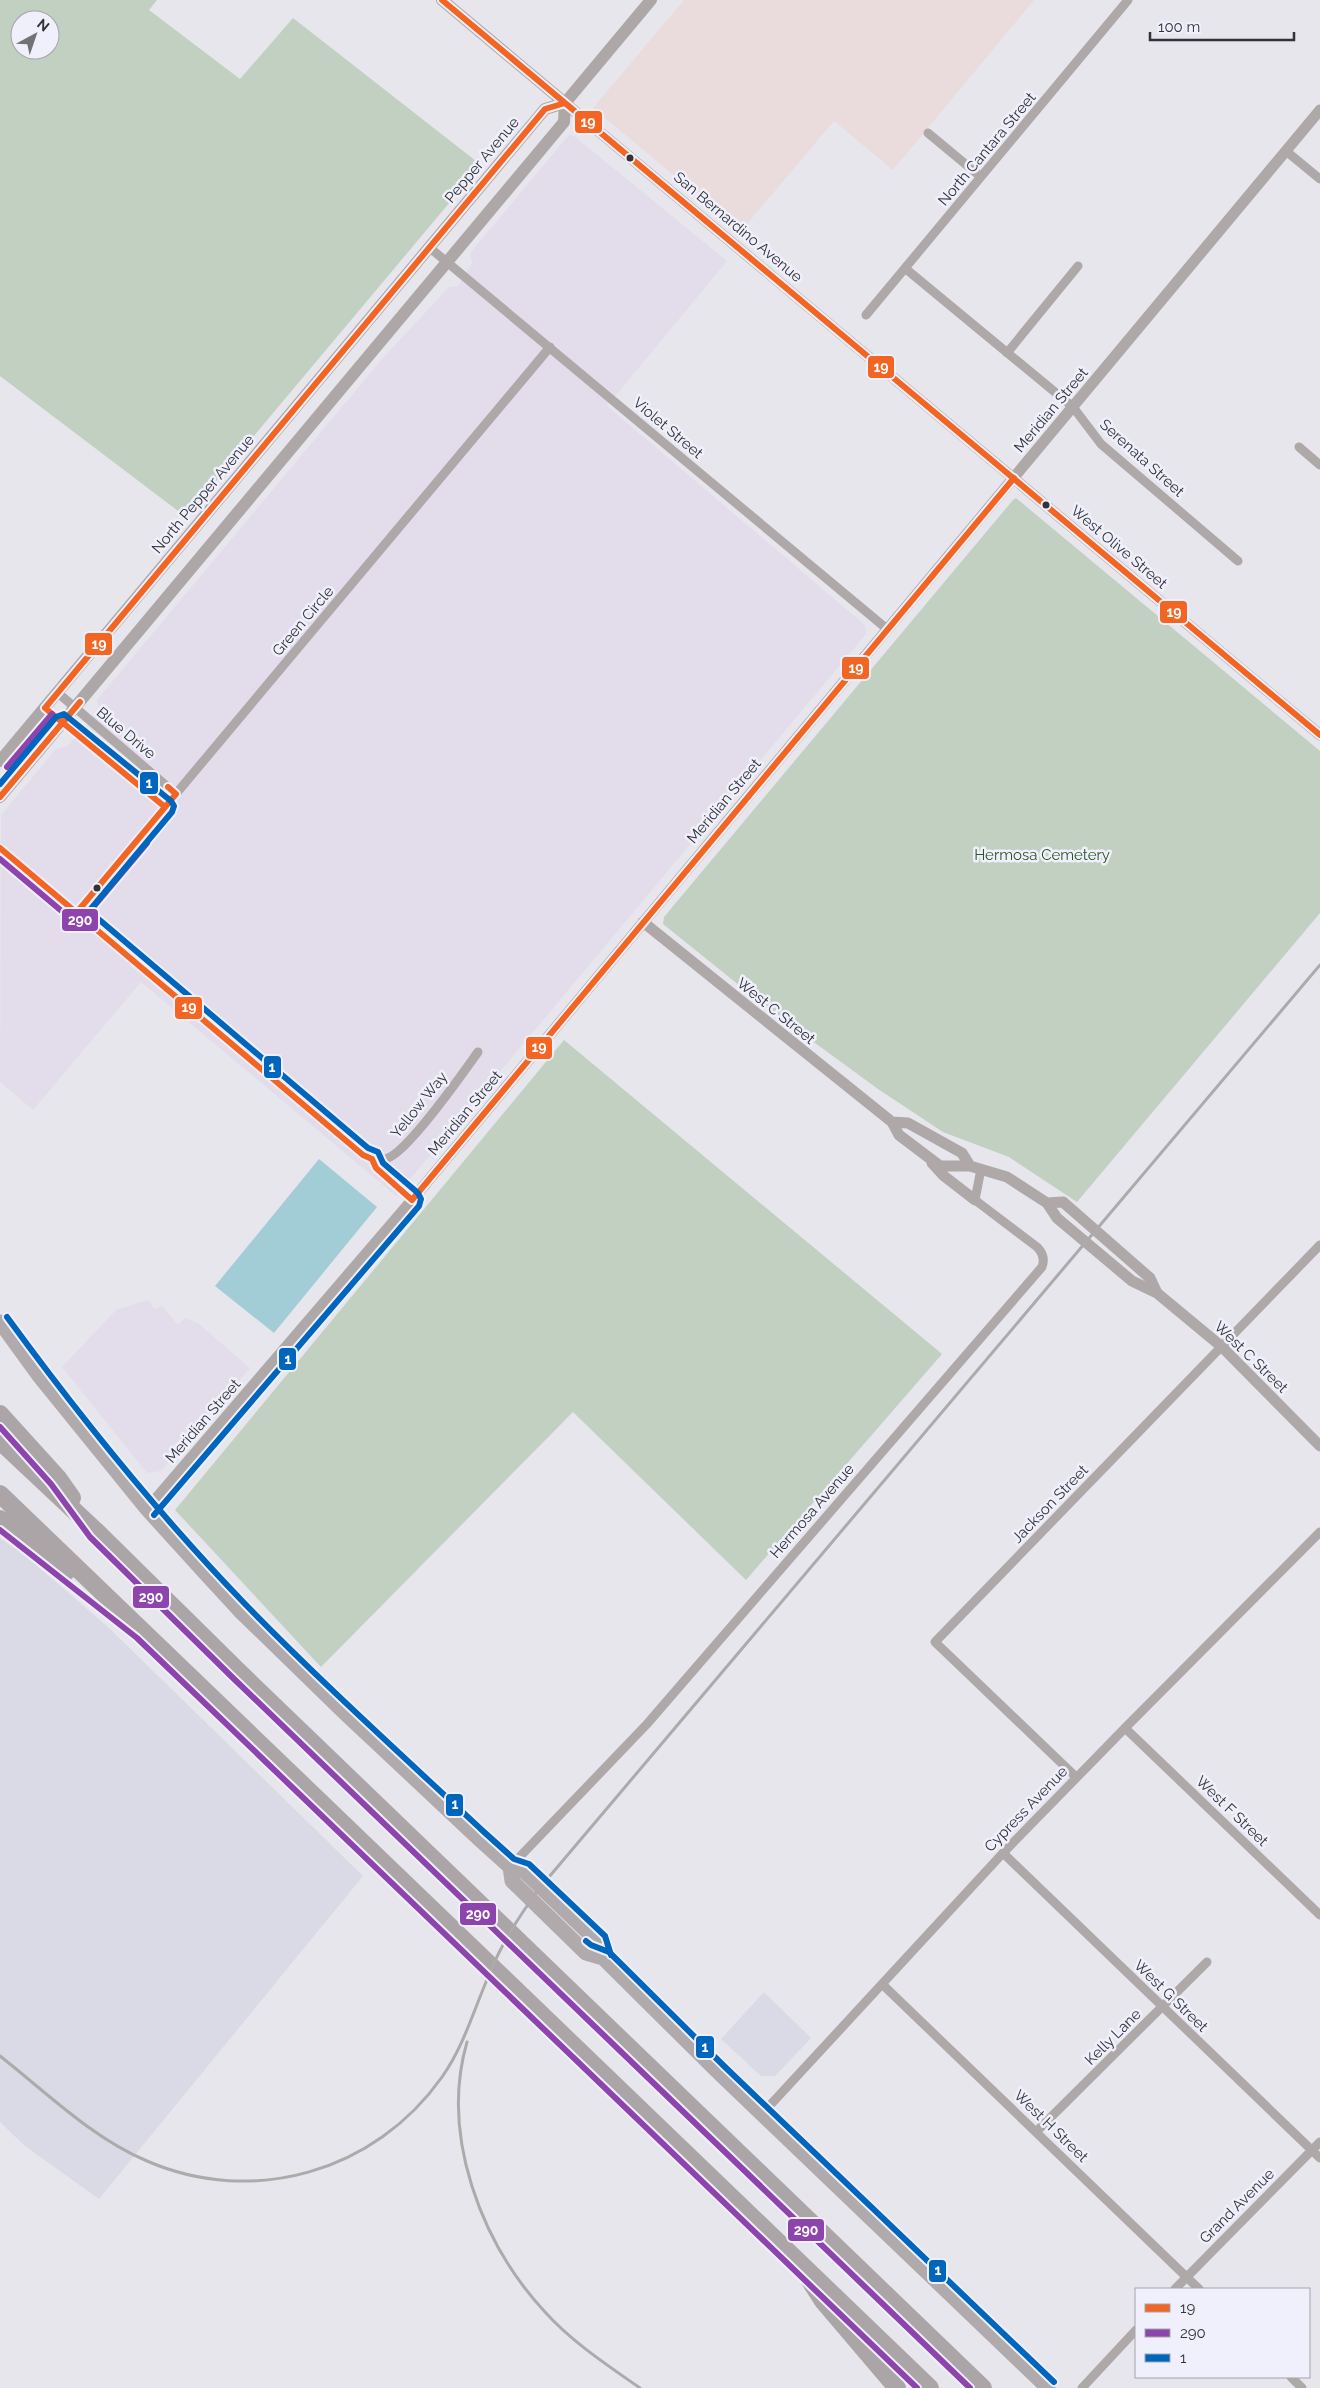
<svg xmlns="http://www.w3.org/2000/svg" width="1320" height="2388" font-family="Raleway,sans-serif">
  <rect width="100%" height="100%" fill="#e6e6ec"/>
  <path fill="#eadcdc" d="M684 0H1034L893 170 834 121 741 231 593 108Z"/>
  <path fill="#dadae6" d="M0 1538 28 1558 108 1627 363 1876 99 2199 25 2146 0 2122Z
    M764 1992 811 2038 775 2076H761L721 2039Z"/>
  <path fill="#e3ddeb" d="M569 135 574 136 727 261 607 406 865 625 866 634 396 1196 141 982 33 1110 0 1082 1 815 56 749 68 746 99 709 97 700 382 359 449 287 458 286 472 263 470 253Z
    M148 1300 155 1309 162 1306 178 1325 185 1318 198 1323 250 1368 161 1471 147 1473 62 1367 116 1310Z"/>
  <path fill="#c1d0c1" fill-rule="evenodd" d="M0 0H157L149 10 240 79 293 18 481 165 186 517 0 376ZM20 20H50V50H20Z
    M1016 498 1320 751V913L1077 1202 1009 1157 943 1132 878 1089 770 1010 663 924 664 917 1013 500Z
    M564 1040 942 1354 746 1580 573 1412 321 1667 175 1510Z"/>
  <path fill="#a3cdd6" d="M319 1159 377 1207 274 1333 215 1286Z"/>
  <g fill="none" stroke-linecap="round" stroke-linejoin="round">
    <path stroke="#aea8a9" stroke-width="9" d="M928 133 981 177
      M1286 151 1320 179
      M430 248 887 629
      M906 269 1073 407 1101 444 1238 561
      M866 315 1128 0
      M1007 353 1078 266
      M1299 447 1320 465
      M58 693 176 794
      M45 708 165 807
      M0 848 363 1155C371 1159 379 1162 388 1158 410 1149 462 1074 478 1052
      M77 912 550 347
      M372 1159 376 1168 412 1200
      M1125 1728 1320 1915
      M1076 1777 935 1642 1320 1245
      M1003 1853 1320 2158
      M510 1867 647 1724 1042 1267C1045 1259 1043 1253 1037 1247L975 1200 981 1169
      M882 1984 1199 2289
      M762 2114 1003 1853 1125 1728 1320 1532
      M1037 2131 1207 1962
      M1175 2289 1320 2142
      M1291 2377 1302 2388
      M1082 2388 1136 2330"/>
    <path stroke="#aea8a9" stroke-width="11" d="M565 103 1320 735
      M643 922 892 1122 899 1135 940 1166H970L1007 1177 1047 1203 1057 1218 1132 1281 1157 1293 1222 1347 1320 1446
      M892 1122 908 1123 962 1153 970 1166
      M932 1163 944 1176 975 1200
      M1047 1203 1063 1202 1150 1278 1157 1293
      M147 1509 412 1200 1320 110"/>
    <path stroke="#ada7a8" stroke-width="12" d="M442 0 565 103
      M0 761 545 109 565 103 651 0
      M10 785V770L24 742 20 737
      M0 797 564 122 565 103"/>
    <path stroke="#b0aaac" stroke-width="15" d="M0 1322 40 1377 147 1509 206 1574 240 1611 346 1714 478 1838 510 1867 524 1871 598 1942 603 1958
      M510 1867 512 1881 586 1953 603 1958 719 2073 1048 2388"/>
    <path stroke="#aba5a8" stroke-width="18" d="M0 1414 58 1478 72 1498
      M0 1441 96 1531 238 1671 983 2388
      M0 1494 930 2388
      M0 1519 67 1571
      M809 2279 823 2301 897 2388"/>
    <path stroke="#acaaab" stroke-width="3" d="M467 2042C440 2135 481 2243 545 2312 572 2342 607 2365 640 2388
      M0 2056C46 2092 92 2138 147 2161 253 2207 375 2172 442 2077 464 2046 474 2009 489 1975 501 1944 519 1917 538 1890L1320 965"/>
    <defs>
      <path id="bus-1" d="M442 0 1320 735
        M0 797 80 702
        M165 807 45 708 545 109 565 103
        M0 848 363 1155 372 1159 376 1168 412 1200 1014 478
        M77 912 176 794 168 787"/>
      <path id="bus-2" d="M7 767 52 714
        M0 859 71 919 78 921 84 918 147 843
        M0 1427 51 1484 90 1537 232 1677 970 2388
        M0 1530 137 1638 917 2388"/>
      <path id="bus-3" d="M0 784 56 717 64 714 171 801 174 806 172 812 89 911 368 1148 378 1152 383 1163 418 1193 421 1199 419 1206 154 1515
        M7 1317C80 1417 159 1515 246 1605 322 1683 404 1757 484 1832L514 1859 529 1864 605 1936 611 1955
        M586 1941 591 1945 609 1952 725 2067 1054 2382"/>
    </defs>
    <use href="#bus-1" stroke="#f0f0fc" stroke-width="10"/>
    <use href="#bus-2" stroke="#f0f0fc" stroke-width="10"/>
    <use href="#bus-3" stroke="#f0f0fc" stroke-width="10"/>
    <use href="#bus-1" stroke="#f26522" stroke-width="6"/>
    <use href="#bus-2" stroke="#8e44ad" stroke-width="6"/>
    <use href="#bus-3" stroke="#0065bd" stroke-width="6"/>
  </g>
  <g fill="#323237" stroke="#f0f0fc" stroke-width="2">
    <circle cx="630" cy="158" r="4.5"/>
    <circle cx="1046" cy="505" r="4.5"/>
    <circle cx="97" cy="888" r="4.5"/>
  </g>
  <g text-anchor="middle" stroke-width="5" stroke-linejoin="round" paint-order="stroke">
    <g font-size="15" fill="#323237" stroke="#f0f0fc">
      <text transform="translate(987 149) rotate(-50)" y="5">North Cantara Street</text>
      <text transform="translate(482 160) rotate(-50)" y="5">Pepper Avenue</text>
      <text transform="translate(738 227) rotate(40)" y="5">San Bernardino Avenue</text>
      <text transform="translate(1051 410) rotate(-50)" y="5">Meridian Street</text>
      <text transform="translate(668 428) rotate(40)" y="5">Violet Street</text>
      <text transform="translate(1142 458) rotate(42)" y="5">Serenata Street</text>
      <text transform="translate(203 494) rotate(-50)" y="5">North Pepper Avenue</text>
      <text transform="translate(1119 547) rotate(40)" y="5">West Olive Street</text>
      <text transform="translate(303 621) rotate(-50)" y="5">Green Circle</text>
      <text transform="translate(126 733) rotate(40)" y="5">Blue Drive</text>
      <text transform="translate(724 801) rotate(-50)" y="5">Meridian Street</text>
      <text transform="translate(776 1011) rotate(39)" y="5">West C Street</text>
      <text transform="translate(419 1105) rotate(-51)" y="5">Yellow Way</text>
      <text transform="translate(465 1113) rotate(-50)" y="5">Meridian Street</text>
      <text transform="translate(1251 1357) rotate(44)" y="5">West C Street</text>
      <text transform="translate(203 1421) rotate(-49)" y="5">Meridian Street</text>
      <text transform="translate(1050 1504) rotate(-46)" y="5">Jackson Street</text>
      <text transform="translate(812 1511) rotate(-49)" y="5">Hermosa Avenue</text>
      <text transform="translate(1026 1809) rotate(-46)" y="5">Cypress Avenue</text>
      <text transform="translate(1232 1811) rotate(44)" y="5">West F Street</text>
      <text transform="translate(1171 1996) rotate(44)" y="5">West G Street</text>
      <text transform="translate(1113 2037) rotate(-45)" y="5">Kelly Lane</text>
      <text transform="translate(1051 2126) rotate(44)" y="5">West H Street</text>
      <text transform="translate(1237 2206) rotate(-45)" y="5">Grand Avenue</text>
    </g>
    <g font-size="15" fill="#285523" stroke="#f0f0fc">
      <text x="1042" y="860">Hermosa Cemetery</text>
    </g>
  </g>
  <g stroke="#f0f0fc" stroke-width="2">
    <rect x="574" y="110" width="29" height="24" rx="5" fill="#f26522"/>
    <rect x="867" y="355" width="28" height="24" rx="5" fill="#f26522"/>
    <rect x="1159" y="600" width="29" height="24" rx="5" fill="#f26522"/>
    <rect x="84" y="632" width="29" height="24" rx="5" fill="#f26522"/>
    <rect x="841" y="656" width="29" height="24" rx="5" fill="#f26522"/>
    <rect x="139" y="771" width="20" height="24" rx="5" fill="#0065bd"/>
    <rect x="61" y="908" width="38" height="24" rx="5" fill="#8e44ad"/>
    <rect x="174" y="996" width="29" height="24" rx="5" fill="#f26522"/>
    <rect x="525" y="1036" width="28" height="24" rx="5" fill="#f26522"/>
    <rect x="263" y="1055" width="19" height="24" rx="5" fill="#0065bd"/>
    <rect x="278" y="1347" width="19" height="24" rx="5" fill="#0065bd"/>
    <rect x="132" y="1585" width="38" height="24" rx="5" fill="#8e44ad"/>
    <rect x="445" y="1793" width="19" height="24" rx="5" fill="#0065bd"/>
    <rect x="459" y="1902" width="38" height="24" rx="5" fill="#8e44ad"/>
    <rect x="695" y="2035" width="20" height="24" rx="5" fill="#0065bd"/>
    <rect x="787" y="2218" width="38" height="24" rx="5" fill="#8e44ad"/>
    <rect x="928" y="2259" width="19" height="24" rx="5" fill="#0065bd"/>
  </g>
  <g font-size="14" text-anchor="middle" font-weight="bold" fill="#fff">
    <text x="588" y="127">19</text>
    <text x="881" y="372">19</text>
    <text x="1174" y="617">19</text>
    <text x="99" y="649">19</text>
    <text x="856" y="673">19</text>
    <text x="149" y="788">1</text>
    <text x="80" y="925">290</text>
    <text x="189" y="1012">19</text>
    <text x="539" y="1052">19</text>
    <text x="272" y="1072">1</text>
    <text x="288" y="1364">1</text>
    <text x="151" y="1602">290</text>
    <text x="455" y="1809">1</text>
    <text x="478" y="1919">290</text>
    <text x="705" y="2052">1</text>
    <text x="806" y="2235">290</text>
    <text x="938" y="2275">1</text>
  </g>
  <rect x="1135" y="2288" width="175" height="90" fill="#f0f0fc" stroke="#a4a4ad"/>
  <rect x="1145" y="2304" width="25" height="8" fill="#f26522" stroke="#a4a4ad"/>
  <text x="1180" y="2313" font-size="15" fill="#323237">19</text>
  <rect x="1145" y="2329" width="25" height="8" fill="#8e44ad" stroke="#a4a4ad"/>
  <text x="1180" y="2338" font-size="15" fill="#323237">290</text>
  <rect x="1145" y="2354" width="25" height="8" fill="#0065bd" stroke="#a4a4ad"/>
  <text x="1180" y="2363" font-size="15" fill="#323237">1</text>
  <g transform="translate(35 35) rotate(40)"><circle r="24" fill="#f0f0fc" stroke="#a4a4ad"/>
  <path d="M0-4L9 19L0 12L-9 19Z" fill="#717176"/>
  <text y="-8" font-size="14" font-weight="bold" text-anchor="middle" fill="#323237">N</text>
  </g>
  <path d="M1150 32v8h144v-8" fill="none" stroke="#323237" stroke-width="2.5"/>
  <text x="1158" y="32" font-size="15" fill="#323237" stroke="#f0f0fc" stroke-width="4" paint-order="stroke">100 m</text>
</svg>
